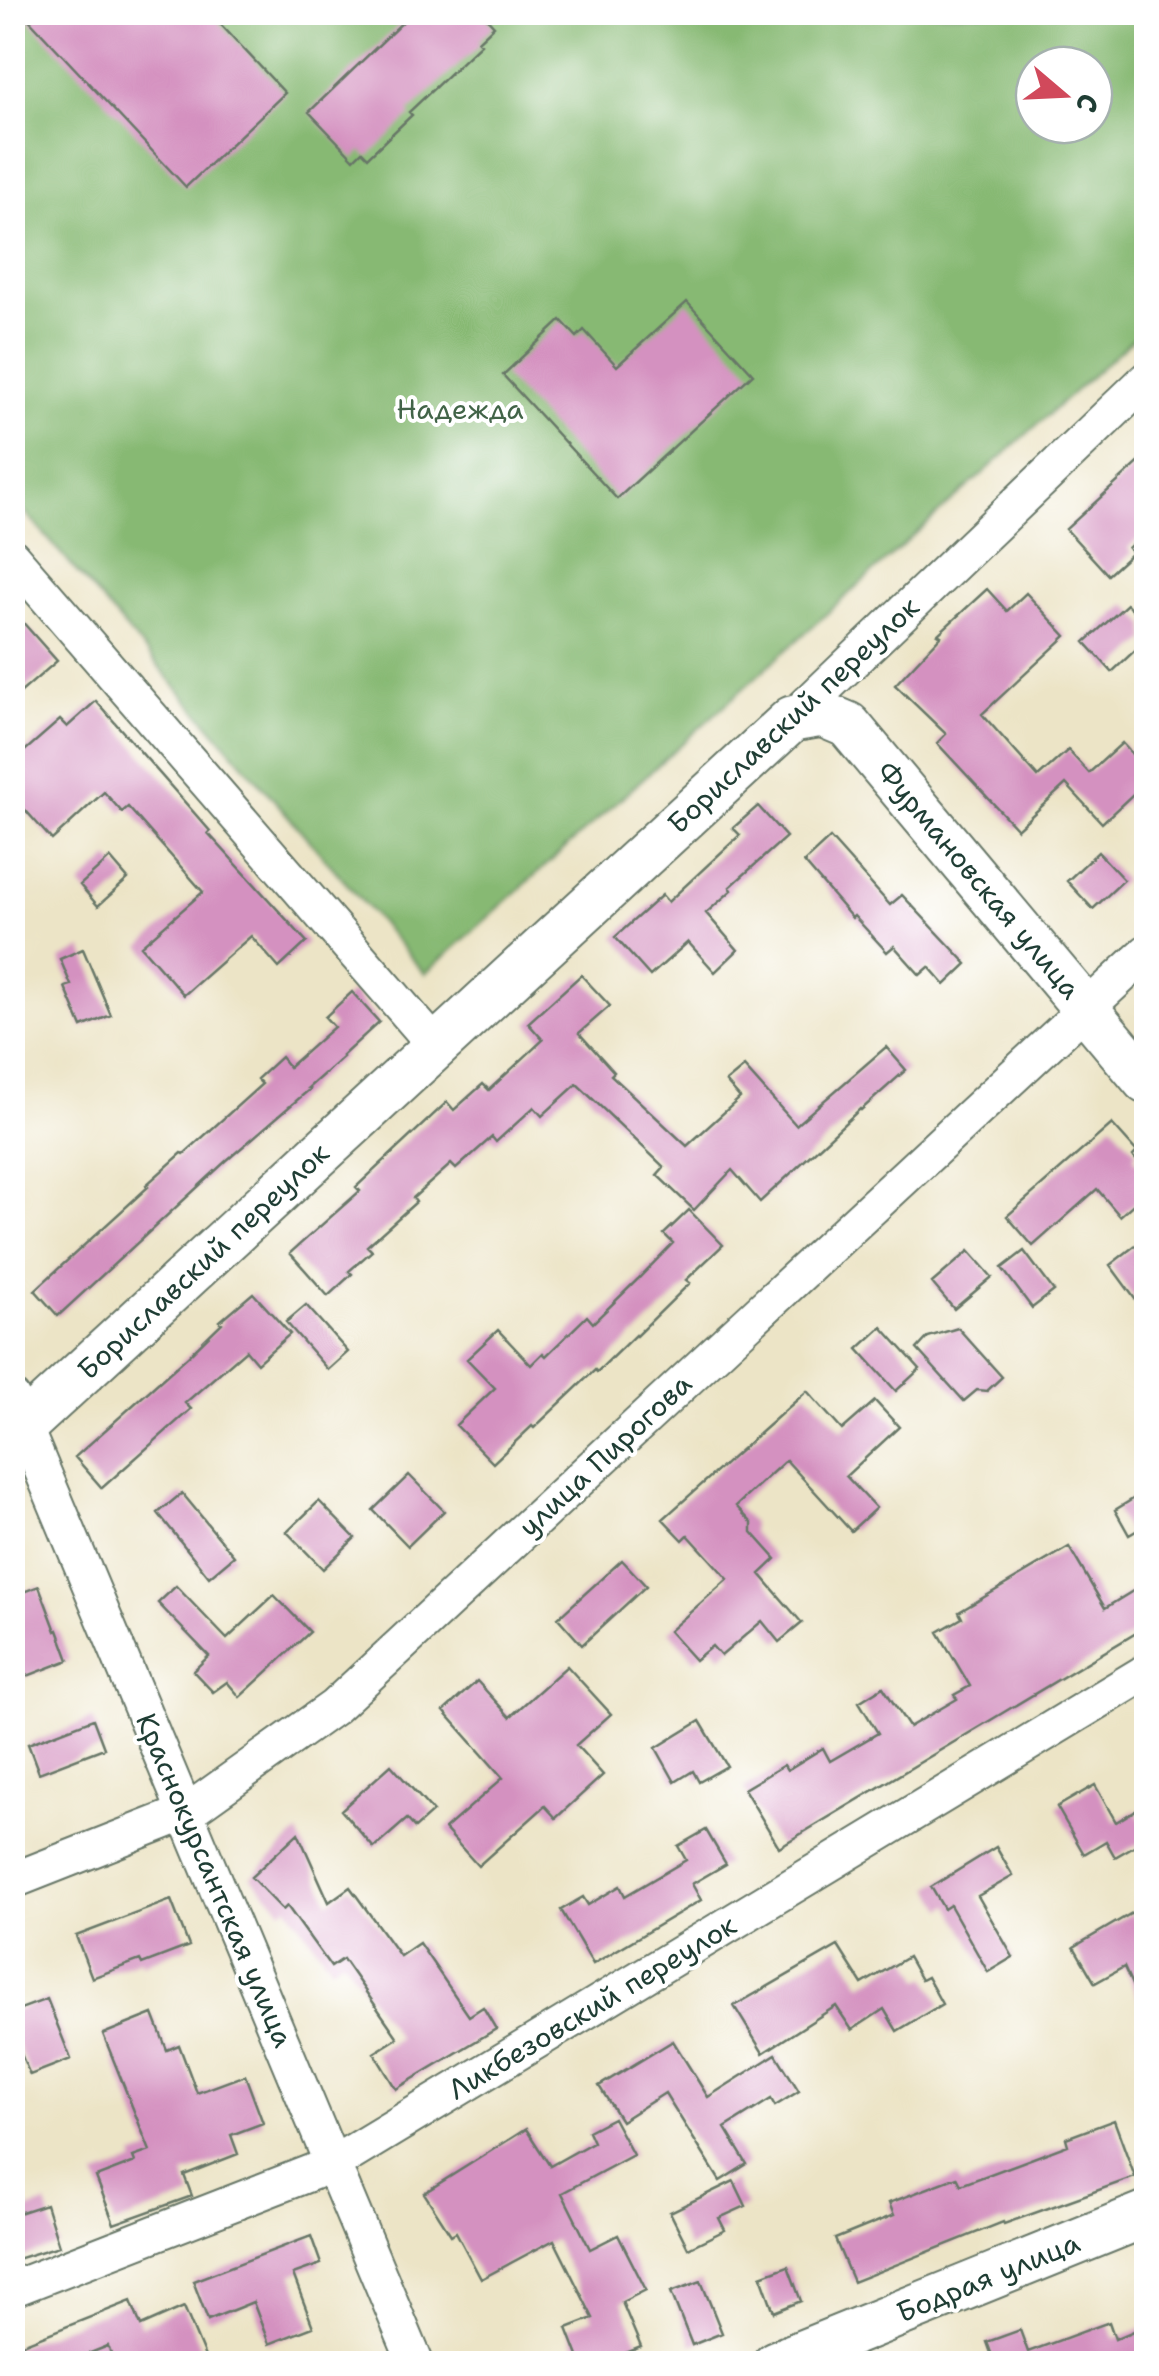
<svg xmlns="http://www.w3.org/2000/svg" width="1159" height="2376" font-family="'Shantell Sans',sans-serif">
  <rect width="100%" height="100%" fill="#fff"/>
  <filter id="ink" filterUnits="userSpaceOnUse"><feTurbulence type="fractalNoise" baseFrequency=".01" numOctaves="2"/><feDisplacementMap in="SourceGraphic" scale="20" xChannelSelector="R" yChannelSelector="G"/><feConvolveMatrix kernelMatrix="1 2 1 2 8 2 1 2 1" color-interpolation-filters="sRGB"/></filter>
  <filter id="wash" filterUnits="userSpaceOnUse"><feTurbulence type="fractalNoise" baseFrequency=".0048" numOctaves="4" result="noise"/><feDisplacementMap in="SourceGraphic" scale="40" xChannelSelector="R" yChannelSelector="G"/><feGaussianBlur stdDeviation="2.25" result="paint"/><feColorMatrix in="noise" values="0 0 0 0 0 0 0 0 0 0 0 0 0 0 0 0 0 1.4 0 .05"/><feComposite in="paint" operator="in"/></filter>
  <g filter="url(#wash)">
    <rect width="100%" height="100%" fill="#ece4c6"/>
    <path fill="#87b973" stroke="#537b54" stroke-width="2.5" fill-rule="evenodd" d="M12 13H1146V327L425 974 13 498ZM1034 65H1094V125H1034Z"/>
    <g id="blocks">
      <path fill="#d491c0" d="M22 12H209L285 93 186 187Z
        M413 12H481L494 26 478 41 481 44 409 112 412 115 368 157 362 151 354 159 309 112Z
        M687 302 753 374 617 499 503 375 561 320 577 337 584 330 617 366Z
        M1146 456V531L1128 548 1132 553 1108 575 1066 529Z
        M987 589 1007 611 1026 593 1066 636 982 714 1038 777 1068 750 1089 773 1122 743 1146 770V782L1102 823 1066 784 1017 829 937 743 946 734 895 685 941 636 938 634Z
        M1127 604 1146 625V640L1112 672 1085 642Z
        M12 610 57 661 12 700Z
        M96 701 210 831 208 833 307 942 279 968 251 936 184 995 141 946 203 892 128 807 122 812 104 792 52 840 12 795V762L60 720 67 727Z
        M758 806 786 837 730 887 732 890 706 913 738 950 715 972 688 942 650 976 615 937 662 895 668 902 740 835 733 828Z
        M830 838 890 905 902 895 967 964 945 985 929 967 920 975 894 946 887 952 854 916 852 918 804 862Z
        M1098 852 1124 880 1093 909 1067 881Z
        M110 858 128 879 98 906 80 885Z
        M83 949 111 1015 82 1027 65 987 71 985 60 959Z
        M581 975 610 1006 579 1033 614 1072 611 1075 687 1146 740 1098 726 1082 744 1067 796 1125 886 1047 906 1070 861 1110 860 1109 760 1202 732 1170 694 1210 657 1175 664 1167 577 1084 542 1116 534 1107 496 1142 492 1137 456 1169 451 1164 413 1198 416 1202 367 1246 372 1251 349 1271 352 1274 328 1296 290 1253 360 1191 356 1187 447 1102 454 1110 483 1084 489 1090 543 1040 528 1023Z
        M352 992 379 1022 342 1056 343 1057 308 1088 310 1089 226 1161 58 1316 35 1290 148 1187 146 1185 182 1153 184 1154 262 1084 257 1079 281 1057 289 1067 334 1027 325 1017Z
        M1112 1124 1137 1152 1133 1156 1146 1172V1193L1120 1216 1097 1189 1033 1246 1007 1216Z
        M689 1210 723 1245 686 1280 690 1283 636 1336 635 1335 597 1372 595 1370 534 1428 532 1426 493 1463 456 1425 495 1388 467 1359 498 1330 531 1365 543 1353 546 1356 587 1316 593 1323 638 1279 673 1243 664 1234Z
        M1146 1237V1314L1110 1265Z
        M969 1251 992 1277 954 1309 932 1283Z
        M1024 1251 1054 1291 1032 1308 1002 1268Z
        M253 1293 290 1334 257 1363 246 1350 185 1403 191 1409 102 1488 75 1457 188 1356 222 1323 220 1321Z
        M306 1305 348 1352 328 1370 286 1322Z
        M882 1327 920 1369 896 1391 858 1349Z
        M958 1328 1002 1377 987 1391 977 1390 964 1401 917 1349 928 1337Z
        M807 1391 842 1430 875 1401 899 1427 846 1476 876 1508 851 1531 786 1460 736 1506 752 1523V1532L776 1559 760 1574 802 1623 779 1642 762 1621 721 1656 712 1646 695 1660 669 1631 728 1579 688 1535 683 1540 663 1519Z
        M409 1475 444 1511 408 1546 373 1510Z
        M1146 1491V1525L1129 1535 1115 1510Z
        M182 1493 234 1556 209 1577 158 1513Z
        M319 1501 355 1538 323 1569 287 1532Z
        M1069 1547 1105 1608 1146 1583V1627L779 1847 744 1789 784 1765 787 1770 823 1748 830 1761 878 1733 859 1702 883 1687 909 1727 957 1699 954 1695 970 1686 938 1632 962 1618 959 1612Z
        M622 1560 646 1586 582 1645 558 1618Z
        M39 1586 56 1631 58 1630 69 1660 12 1682V1596Z
        M176 1586 227 1639 274 1595 310 1632 240 1697 227 1682 213 1692 193 1671 209 1656 158 1603Z
        M567 1666 611 1714 576 1745 603 1775 556 1818 545 1806 478 1866 445 1829 503 1778 444 1711 477 1681 510 1717Z
        M93 1719 104 1748 39 1773 28 1744Z
        M700 1721 727 1766 699 1782 693 1771 675 1782 656 1748Z
        M391 1765 433 1812 415 1828 407 1819 374 1848 341 1810Z
        M1095 1785 1116 1822 1136 1810 1146 1829V1839L1115 1857 1106 1841 1084 1854 1057 1807Z
        M706 1830 726 1864 692 1884 701 1900 593 1964 561 1910 583 1897 588 1905 620 1886 625 1896 686 1860 678 1846Z
        M298 1833 329 1902 350 1887 400 1956 419 1943 469 2016 483 2007 496 2029 396 2089 374 2053 398 2038 343 1959 331 1967 287 1906 283 1910 251 1877Z
        M996 1847 1013 1876 978 1896 1013 1957 988 1972 950 1905 944 1909 931 1887Z
        M171 1900 189 1946 142 1964 140 1960 92 1978 76 1936Z
        M1132 1913 1146 1938V2016L1124 1967 1095 1983 1074 1947Z
        M838 1946 862 1984 908 1957 921 1980 927 1977 942 2004 897 2031 884 2009 852 2030 836 2006 763 2053 734 2006Z
        M47 1999 71 2059 30 2075 12 2033V2012Z
        M153 2014 167 2050 179 2045 197 2093 245 2075 263 2123 231 2135 238 2154 184 2175 192 2196 114 2224 96 2177 135 2162 133 2157 150 2151 103 2034Z
        M673 2041 708 2097 776 2054 799 2091 775 2106 771 2099 725 2128 747 2164 720 2181 665 2093 621 2121 599 2086Z
        M613 2118 633 2155 562 2193 590 2249 618 2235 646 2290 622 2302 641 2347 621 2355 625 2364H581L567 2328 593 2318 554 2240 481 2279 456 2232 451 2235 424 2193 526 2129 550 2166 593 2142 588 2131Z
        M1114 2120 1135 2177 1004 2224 1003 2222 853 2282 835 2239 894 2215 889 2203 957 2177 961 2185 1068 2145 1066 2138Z
        M734 2181 746 2206 719 2218 725 2230 688 2248 670 2212Z
        M46 2204 59 2246 17 2259 12 2244V2215Z
        M311 2236 321 2264 293 2274 313 2327 269 2344 253 2302 208 2320 193 2281Z
        M788 2266 801 2301 774 2312 761 2276Z
        M701 2281 722 2333 692 2345 671 2292Z
        M131 2301 141 2326 184 2307 208 2364H115L108 2346 63 2364H12V2348Z
        M1109 2322 1115 2339 1146 2326V2364H995L987 2342 1020 2330 1028 2352Z"/>
    </g>
  </g>
  <g filter="url(#ink)">
    <use href="#blocks" fill-opacity="0" stroke="#677767" stroke-width="2.5"/>
    <g fill="none" stroke-linecap="round" stroke-linejoin="round">
      <defs>
        <path id="minor" d="M12 557 436 1046
          M792 719 1146 380
          M12 1398 416 2364
          M12 1881 187 1812 334 1707 1146 953
          M12 2289 333 2164 1146 1672"/>
        <path id="tertiary" d="M12 1430 26 1424 792 719 822 714 848 725 1146 1081
          M775 2364 1146 2214"/>
      </defs>
      <use href="#minor" stroke="#677767" stroke-width="39"/>
      <use href="#tertiary" stroke="#677767" stroke-width="49"/>
      <use href="#minor" stroke="#fff" stroke-width="35"/>
      <use href="#tertiary" stroke="#fff" stroke-width="45"/>
    </g>
  </g>
  <g text-anchor="middle" stroke-width="8" stroke-linejoin="round" paint-order="stroke">
    <g font-size="28" fill="#426448" stroke="#fff">
      <text x="460" y="419">Надежда</text>
    </g>
    <g font-size="28" fill="#1f3d34" stroke="#fff">
      <text transform="translate(793 715) rotate(-43)" y="10">Бориславский переулок</text>
      <text transform="translate(979 880) rotate(50)" y="10">Фурмановская улица</text>
      <text transform="translate(203 1261) rotate(-43)" y="10">Бориславский переулок</text>
      <text transform="translate(605 1455) rotate(-43)" y="10">улица Пирогова</text>
      <text transform="translate(215 1880) rotate(67)" y="10">Краснокурсантская улица</text>
      <text transform="translate(592 2007) rotate(-31)" y="10">Ликбезовский переулок</text>
      <text transform="translate(988 2277) rotate(-22)" y="10">Бодрая улица</text>
    </g>
  </g>
  <rect width="1159" height="2376" fill="none" stroke="#fff" stroke-width="50"/>
  <g transform="translate(1064 95) rotate(109)"><circle r="48" fill="#ffffff" stroke="#a5b1ae" stroke-width="2.5"/>
  <path d="M0-8L18 38L0 25L-18 38Z" fill="#d1495b"/>
  <text y="-15" font-size="28" font-weight="bold" text-anchor="middle" fill="#1f3d34">С</text>
  </g>
</svg>
